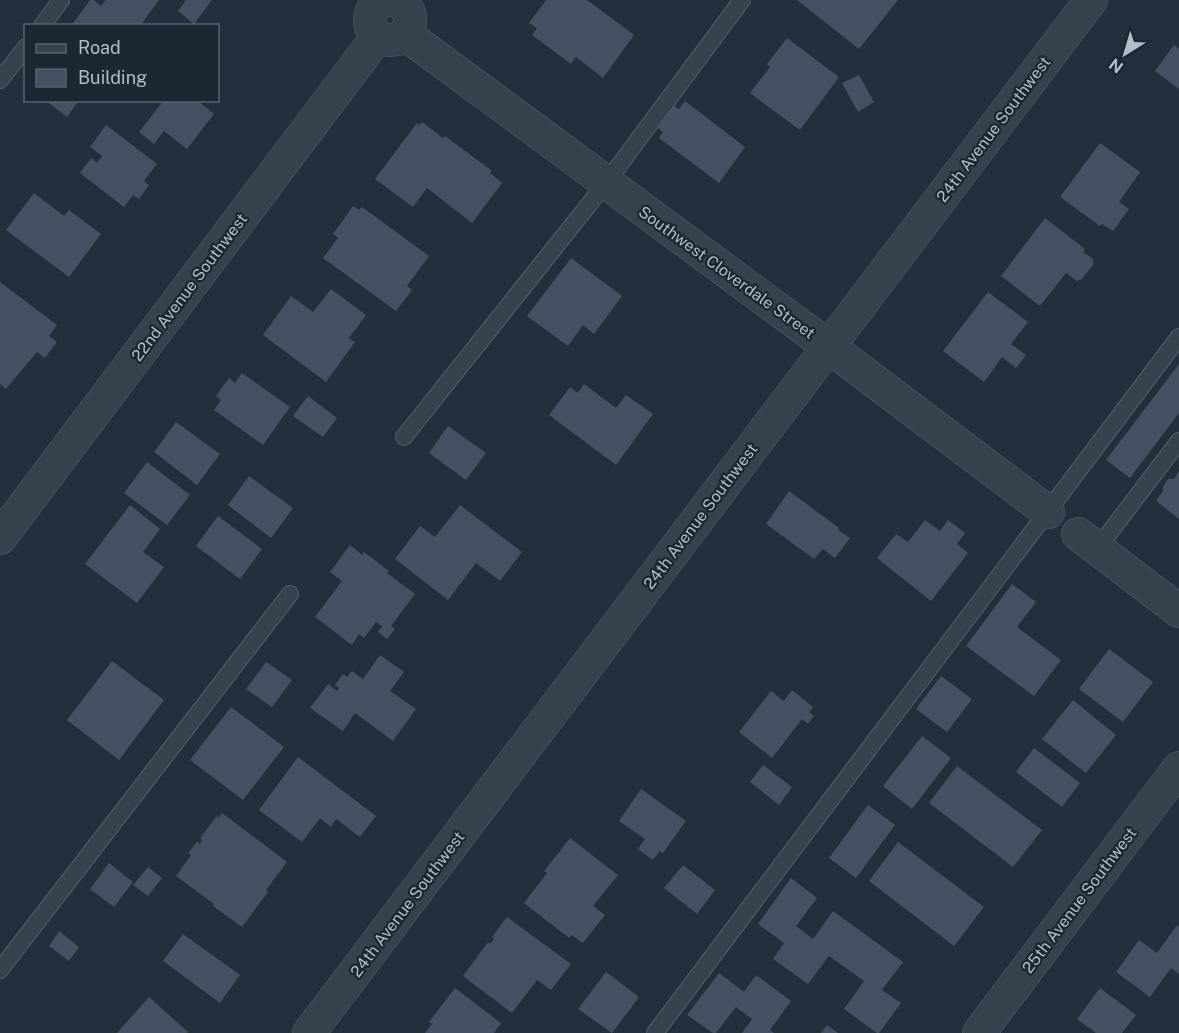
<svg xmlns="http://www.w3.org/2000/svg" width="1179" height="1033" font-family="'Public Sans',sans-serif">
  <rect width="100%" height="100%" fill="#242f3e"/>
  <path fill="#455162" d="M90 0H94L101 6 106 0H159L140 26H71Z
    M186 0H212L194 24 178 11Z
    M546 0H587L634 35 603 78 576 57 571 64 532 35 537 28 529 23Z
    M797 0H898L859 49Z
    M787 38 839 77 800 130 750 93 770 67 767 64Z
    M1174 45 1179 49V89L1155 71Z
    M859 75 874 102 858 112 842 83Z
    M45 100H79L67 117Z
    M164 100H197L214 114 187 149 164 131 154 144 139 132Z
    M685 101 745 147 719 183 659 138 663 132 655 126 672 104 679 109Z
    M422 122 443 138 445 136 491 170 490 173 502 183 472 223 427 188 413 207 375 179 417 123 419 125Z
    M106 125 157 164 144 181 149 185 139 199 133 195 124 207 80 173 91 158 97 163 102 156 90 147Z
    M1100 143 1140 172 1119 202 1129 209 1113 231 1102 224 1100 226 1060 197Z
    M34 193 64 216 69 210 101 234 69 277 6 230Z
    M353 206 359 210 362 207 429 256 407 286 412 290 396 311 323 258 338 238 333 234Z
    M1045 218 1085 249 1083 252 1093 259V265L1082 279 1077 281 1066 273 1040 306 1001 276Z
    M571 258 622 296 594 334 583 325 568 346 527 316Z
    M0 282 57 325 49 336 57 342 45 358 37 352 6 389 0 384Z
    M331 289 366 315 349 338 355 342 326 382 263 335 291 296 313 312Z
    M988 292 1028 322 1011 344 1026 355 1016 368 1002 357 984 382 943 351Z
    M1179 364V413L1130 478 1106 460Z
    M242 373 290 407 263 445 214 410 221 400 216 396 229 378 235 383Z
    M584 384 616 408 626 395 653 414 616 465 549 415 570 387 578 393Z
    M308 396 337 418 323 437 293 416Z
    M176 422 220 454 197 485 154 452Z
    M448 426 486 453 466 480 429 453Z
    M147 462 190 495 167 525 124 493Z
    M1179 471V519L1156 501 1163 491V487L1168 479H1174Z
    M249 476 293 508 271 538 228 505Z
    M789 491 839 528 838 530 850 538 835 558 823 549 814 559 766 524Z
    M130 505 160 529 143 552 164 567 137 603 85 564Z
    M460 505 522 552 500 581 476 563 448 600 395 559 420 526 435 537Z
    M218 516 262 549 240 579 196 546Z
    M925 520 940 531 948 520 965 533 957 544 968 553 931 601 877 558 896 534 908 542Z
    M350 545 362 555 364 552 389 571 387 573 415 594 391 626 395 629 387 639 378 632 382 626 376 622 364 638 359 634 352 645 315 617 342 581 330 572Z
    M1012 584 1036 602 1017 627 1061 660 1034 696 966 646Z
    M1109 649 1153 682 1123 722 1079 689Z
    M380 655 404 672 390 691 416 709 393 741 355 713 343 731 310 708 328 684 337 691 339 688 335 685 343 674 347 677 352 671 363 679Z
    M112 661 164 700 119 760 67 720Z
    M266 662 292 680 272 707 246 689Z
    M941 676 972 699 947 732 916 709Z
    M792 690 813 707 809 712 814 716 808 724 802 719 772 758 739 732 771 691 784 701Z
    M1073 700 1116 735 1086 773 1042 739Z
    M231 707 284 747 243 800 190 760Z
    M922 736 951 758 912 809 883 786Z
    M1034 748 1080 783 1062 807 1016 772Z
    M298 757 376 816 360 837 336 819 331 827 320 818 302 842 259 810Z
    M763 765 792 787 779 805 750 782Z
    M957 766 1042 830 1013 867 929 803Z
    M641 789 686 821 663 853 660 851 653 860 638 849 645 839 619 821Z
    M868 805 895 825 856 878 829 858Z
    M222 813 287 862 266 890 268 892 242 927 213 906 214 904 176 876 191 855 188 853 197 842 200 844 202 840 200 838 217 816 219 818Z
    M570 838 618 875 593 906 605 915 583 943 571 935 569 938 524 903 547 873 544 871Z
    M898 842 984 907 954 946 869 881Z
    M109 863 133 882 114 907 90 889Z
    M683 865 715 890 697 914 664 888Z
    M148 867 162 878 148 896 133 885Z
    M791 878 817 898 796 926 813 939 833 911 903 962 882 990 901 1003 879 1033H877L844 1009 864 981 829 956 808 984 773 959 784 943 758 924Z
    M507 917 571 964 551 990 537 980 512 1013 463 976 488 942 490 944 494 939 492 937Z
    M1177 925 1179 927V974L1171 968 1150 997 1116 972 1139 940 1157 953Z
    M59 931 79 947 69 961 49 946Z
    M183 934 240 975 220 1003 163 961Z
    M606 972 639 997 612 1033 578 1009Z
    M719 973 744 992 756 975 791 1001 770 1030 774 1033H742L752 1019 736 1007 716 1033H713L687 1015Z
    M455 988 501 1023 494 1033H425L432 1024 429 1022Z
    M1100 988 1136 1015 1122 1033H1096L1077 1019Z
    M149 997 188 1032 187 1033H117Z
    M827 1025 838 1033H821Z"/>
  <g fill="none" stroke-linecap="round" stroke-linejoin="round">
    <defs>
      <path id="service" d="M42 26 61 0
        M0 80 26 47
        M404 437 606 183 742 0
        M1097 549 1179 441
        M0 970 290 594
        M655 1033 1179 337"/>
      <path id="minor" d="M370 20a20 20 0 1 1 40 0a20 20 0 1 1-40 0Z
        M405 34 828 346 1048 512
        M1078 534 1179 611
        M0 538 378 36
        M309 1033 1091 0
        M979 1033 1179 768"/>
    </defs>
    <use href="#service" stroke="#565f6c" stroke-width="18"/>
    <use href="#minor" stroke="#565f6c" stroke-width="34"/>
    <use href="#service" stroke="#38414e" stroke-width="16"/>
    <use href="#minor" stroke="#38414e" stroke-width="33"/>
  </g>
  <g text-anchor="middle" stroke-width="4.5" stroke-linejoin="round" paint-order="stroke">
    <g font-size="16" fill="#b4bcc9" stroke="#1d2633">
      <text transform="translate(993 129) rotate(-53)" y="6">24th Avenue Southwest</text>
      <text transform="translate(727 272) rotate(36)" y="6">Southwest Cloverdale Street</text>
      <text transform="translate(189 287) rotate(-53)" y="6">22nd Avenue Southwest</text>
      <text transform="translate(700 516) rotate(-53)" y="6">24th Avenue Southwest</text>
      <text transform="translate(1079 900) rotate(-53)" y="6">25th Avenue Southwest</text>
      <text transform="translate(407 904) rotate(-53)" y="6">24th Avenue Southwest</text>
    </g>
  </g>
  <rect x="24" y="24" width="195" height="78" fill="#1d2633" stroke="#59626f" stroke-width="1.5"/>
  <rect x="36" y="44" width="30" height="9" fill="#38414e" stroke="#59626f" stroke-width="1.5"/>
  <text x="78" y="54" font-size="18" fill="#b4bcc9">Road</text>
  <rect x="36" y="69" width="30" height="18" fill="#455162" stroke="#59626f" stroke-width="1.5"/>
  <text x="78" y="84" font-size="18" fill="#b4bcc9">Building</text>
  <g transform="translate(1125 54) rotate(217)" stroke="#1d2633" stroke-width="4.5" paint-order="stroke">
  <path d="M0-4.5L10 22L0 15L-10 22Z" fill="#b4bcc9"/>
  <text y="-9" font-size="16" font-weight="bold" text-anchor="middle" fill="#b4bcc9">N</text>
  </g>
</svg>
